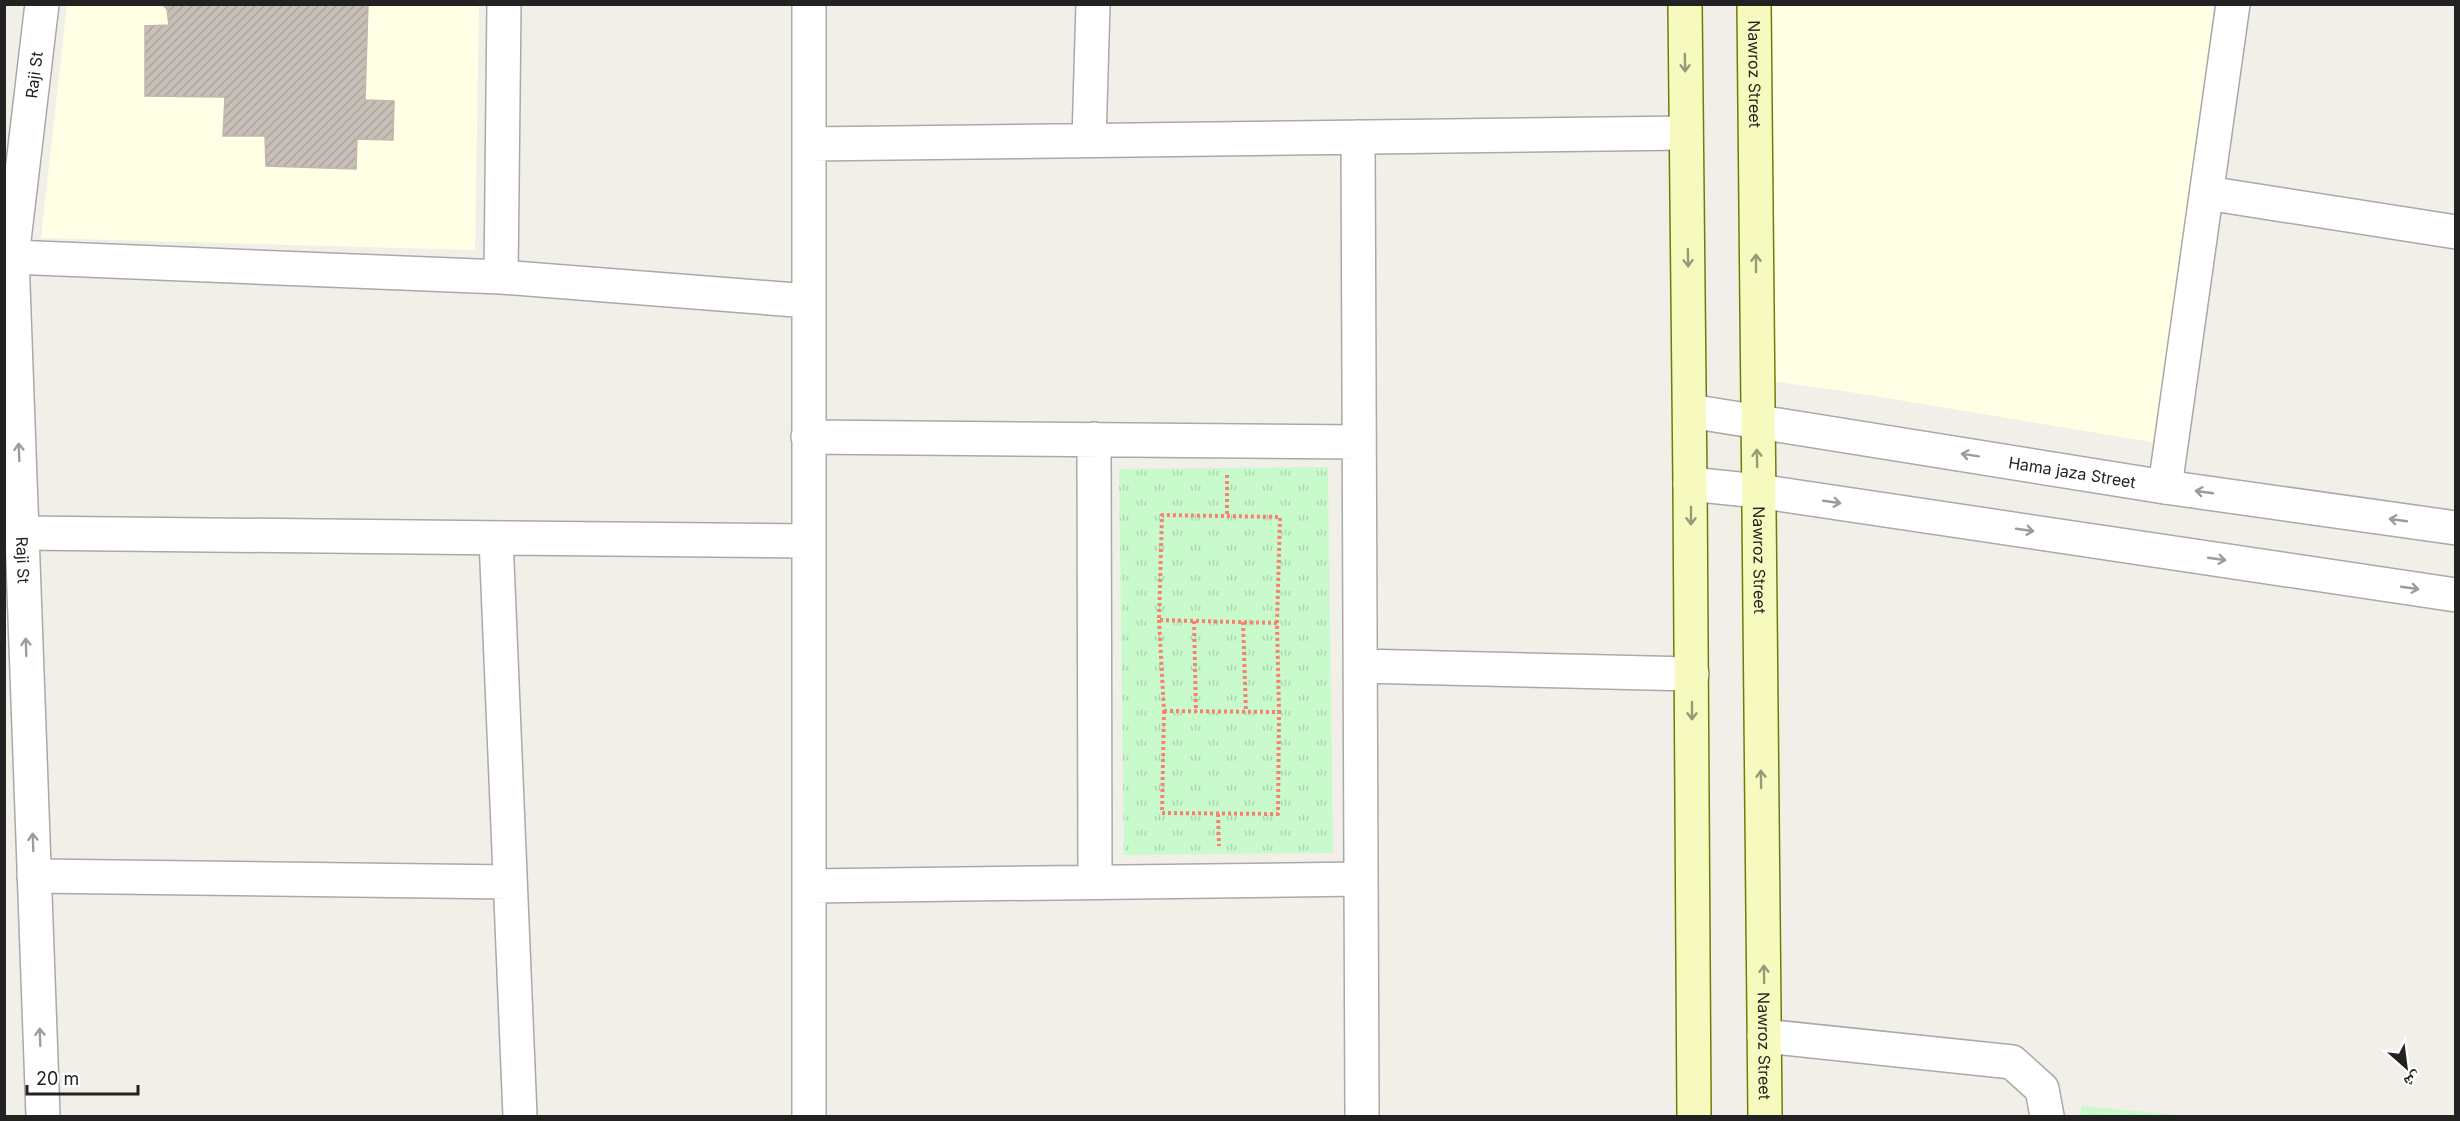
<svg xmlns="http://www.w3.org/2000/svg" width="2460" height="1121" font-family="Inter,'Noto Naskh Arabic',sans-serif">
  <defs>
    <pattern id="park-tufts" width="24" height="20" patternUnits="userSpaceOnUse" patternTransform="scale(1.5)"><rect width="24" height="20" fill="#c8facc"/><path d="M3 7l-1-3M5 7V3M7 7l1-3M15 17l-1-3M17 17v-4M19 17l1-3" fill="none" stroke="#acd6af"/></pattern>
    <pattern id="building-hatch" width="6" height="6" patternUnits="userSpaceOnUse" patternTransform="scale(1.5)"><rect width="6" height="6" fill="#c7bfb8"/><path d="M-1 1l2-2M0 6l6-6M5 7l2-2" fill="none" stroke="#aba49e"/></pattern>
  </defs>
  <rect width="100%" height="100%" fill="#f2efe9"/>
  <path fill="#ffffe5" d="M67 5H479L475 250 41 238Z
    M1769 5H2214L2157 443 1850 392 1770 381Z"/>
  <path fill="url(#park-tufts)" d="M1328 467 1333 853 1124 855 1119 469Z
    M2081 1106 2191 1116H2081Z"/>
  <path fill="url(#building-hatch)" stroke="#c4b6ab" stroke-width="1.5" d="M162 4H368L365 100 394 101 393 140 357 139 356 169 266 166 265 136H223L225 97 145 96V26L169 25 167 9Z"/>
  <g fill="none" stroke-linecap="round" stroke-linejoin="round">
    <defs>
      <path id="minor" d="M809 4V1116
        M1358 137 1362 1116
        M1089 140 1093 4
        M809 144 1686 133
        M2207 193 2456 232
        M12 257 501 277 808 301
        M501 277 504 4
        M808 437 1359 442
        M1094 439 1095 882
        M2165 487 2233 4
        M22 533 808 541
        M496 538 520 1116
        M1360 666 1692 674
        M34 876 510 882
        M809 886 1361 879
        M1764 1036 2012 1062 2042 1089 2047 1116"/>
      <g id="tertiary">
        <path id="s1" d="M42 4 12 257 43 1116"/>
        <path id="s2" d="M1690 411 2165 487 2456 528"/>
        <path d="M1690 484 1758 491 2456 595"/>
      </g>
      <g id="secondary">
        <path d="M1685 4 1690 484 1694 1116"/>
        <path id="s3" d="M1754 4 1765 1116"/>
      </g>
    </defs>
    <use href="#minor" stroke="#a9a9a9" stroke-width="36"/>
    <use href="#tertiary" stroke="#a9a9a9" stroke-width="36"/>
    <use href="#secondary" stroke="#707d05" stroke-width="36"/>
    <path stroke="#fa8072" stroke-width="4" stroke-dasharray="3 3" stroke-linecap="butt" d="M1227 475V516
      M1159 620 1164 711
      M1194 621 1196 712
      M1243 622 1246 712
      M1277 623 1159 620 1162 515 1280 517 1277 623 1279 712
      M1164 711 1279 712 1278 814 1162 813Z
      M1218 814 1219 846"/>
    <use href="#minor" stroke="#fff" stroke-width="33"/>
    <use href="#tertiary" stroke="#fff" stroke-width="33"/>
    <use href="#secondary" stroke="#f7fabf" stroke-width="33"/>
  </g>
  <defs><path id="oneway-shaft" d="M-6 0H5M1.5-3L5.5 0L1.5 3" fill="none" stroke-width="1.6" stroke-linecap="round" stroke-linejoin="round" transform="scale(1.5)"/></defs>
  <g stroke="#979978">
    <use href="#oneway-shaft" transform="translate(1685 63) rotate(89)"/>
    <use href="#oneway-shaft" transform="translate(1688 258) rotate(89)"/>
    <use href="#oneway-shaft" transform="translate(1756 263) rotate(-90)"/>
    <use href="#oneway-shaft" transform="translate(1757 458) rotate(-91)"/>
    <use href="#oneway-shaft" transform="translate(1691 516) rotate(90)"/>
    <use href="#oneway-shaft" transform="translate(1692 711) rotate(90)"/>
    <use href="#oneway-shaft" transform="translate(1761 779) rotate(-91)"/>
    <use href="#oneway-shaft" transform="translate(1764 974) rotate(-91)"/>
  </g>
  <g stroke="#9c9c9c">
    <use href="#oneway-shaft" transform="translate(19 452) rotate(-92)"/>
    <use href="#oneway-shaft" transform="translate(1970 455) rotate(-171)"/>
    <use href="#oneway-shaft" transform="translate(2204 492) rotate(-172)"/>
    <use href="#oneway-shaft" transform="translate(1832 502) rotate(8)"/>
    <use href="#oneway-shaft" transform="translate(2398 520) rotate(-172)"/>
    <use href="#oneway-shaft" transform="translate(2025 530) rotate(8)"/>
    <use href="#oneway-shaft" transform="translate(2217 559) rotate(8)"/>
    <use href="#oneway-shaft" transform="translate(2410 588) rotate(8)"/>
    <use href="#oneway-shaft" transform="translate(26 647) rotate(-92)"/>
    <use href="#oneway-shaft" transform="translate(33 842) rotate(-92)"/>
    <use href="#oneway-shaft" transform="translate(40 1037) rotate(-92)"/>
  </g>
  <g text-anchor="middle" stroke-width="5" stroke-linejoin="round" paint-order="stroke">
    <g font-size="16" fill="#222" stroke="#fff">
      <text transform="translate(34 75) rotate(-83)" y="6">Raji St</text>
      <text dy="6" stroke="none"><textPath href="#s3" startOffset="70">Nawroz Street</textPath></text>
      <text dy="6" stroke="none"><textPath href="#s2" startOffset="387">Hama jaza Street</textPath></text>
      <text dy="6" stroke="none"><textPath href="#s1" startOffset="558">Raji St</textPath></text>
      <text dy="6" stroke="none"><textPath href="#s3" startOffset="556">Nawroz Street</textPath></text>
      <text dy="6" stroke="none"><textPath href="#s3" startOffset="1042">Nawroz Street</textPath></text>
    </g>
  </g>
  <rect width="2460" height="1121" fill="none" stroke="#222222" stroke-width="12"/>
  <g transform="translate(2406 1067) rotate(152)" stroke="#ffffff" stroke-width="4.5" paint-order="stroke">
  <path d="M0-4.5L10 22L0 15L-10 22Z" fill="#222222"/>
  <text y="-9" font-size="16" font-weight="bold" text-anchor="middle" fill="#222222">ش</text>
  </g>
  <path d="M27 1085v9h111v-9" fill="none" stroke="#222222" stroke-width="3"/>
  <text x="36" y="1085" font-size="18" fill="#222222" stroke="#ffffff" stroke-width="4.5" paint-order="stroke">20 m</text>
</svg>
